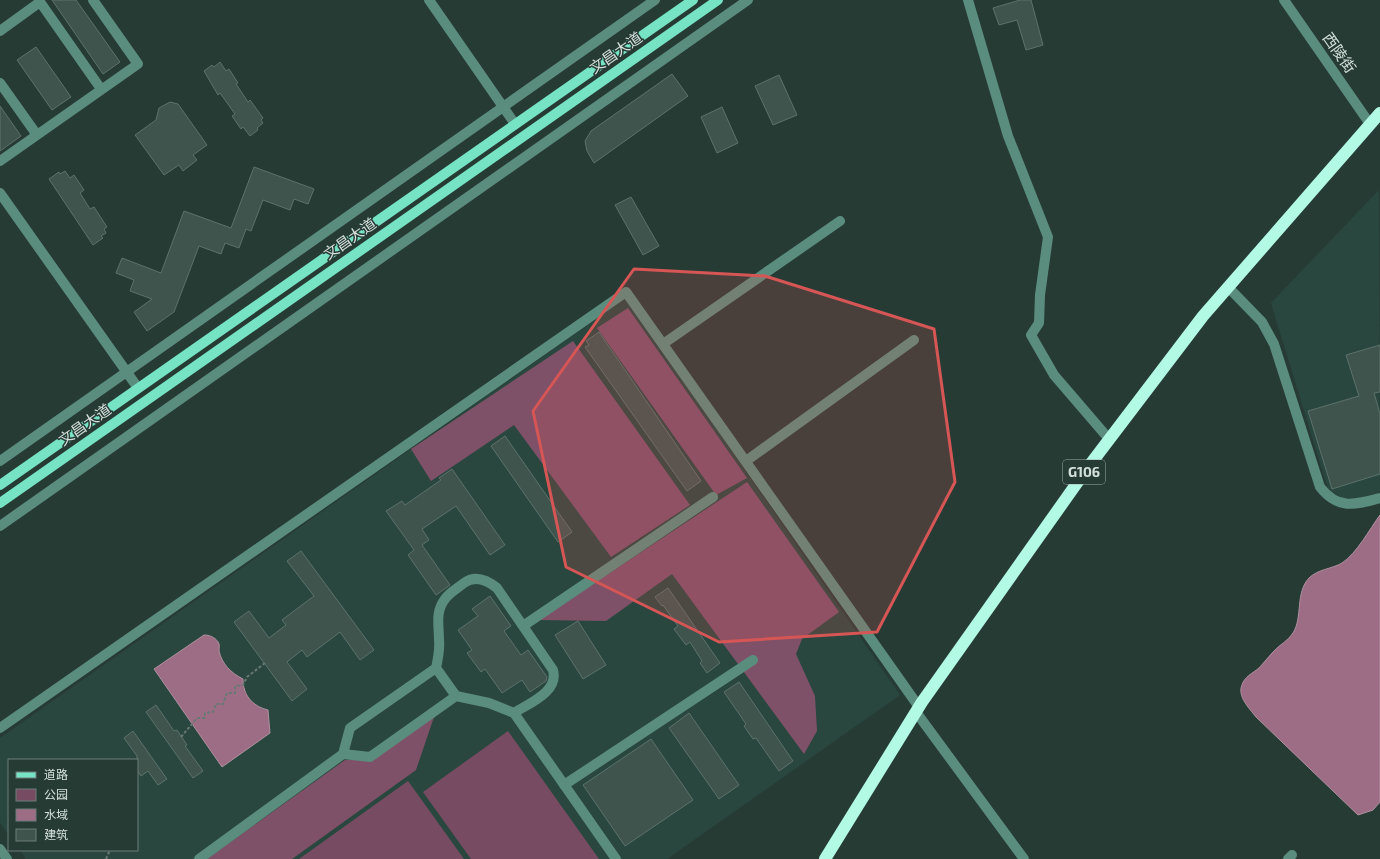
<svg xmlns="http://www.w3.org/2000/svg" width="1380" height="859" font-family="'Exo 2','Noto Sans SC',sans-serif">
  <rect width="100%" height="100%" fill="#273b35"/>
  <path fill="#2a473f" d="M1379 190 1380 492 1349 502 1328 489 1271 303Z
    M626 298 900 695 667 859H26L20 850H137V760H9V835L0 823V738Z"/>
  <path fill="#774c63" d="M508 731 599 859H471L423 792Z
    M408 781 464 859H299Z"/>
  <path fill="#7f5169" d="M628 308 747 478 716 495 597 328Z
    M573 341 690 505 611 557 514 425 431 481 411 449Z
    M747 482 839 612 802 639 796 654 815 696 817 731 804 754 672 574 606 621 539 620Z
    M434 717 416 770 292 859H207L345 760H372Z"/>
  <path fill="#9d6d85" stroke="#ae909f" d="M1380 515V802L1373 810 1358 815 1256 717C1249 708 1237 696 1242 685 1244 677 1253 673 1259 668 1264 663 1268 657 1273 652 1279 645 1288 641 1293 633 1303 617 1295 593 1309 578 1318 569 1332 569 1342 563 1357 553 1369 530 1380 515Z
    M204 635C209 635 215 637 218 642 220 644 219 648 219 651 222 664 231 673 243 679 243 695 252 706 268 710L270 733 222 767 154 669Z"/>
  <path fill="#3e544d" stroke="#5c726b" d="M52 0H76L120 62 103 74Z
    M1020 0H1031L1043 45 1026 50 1017 20 999 25 993 8Z
    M36 47 71 97 52 110 17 60Z
    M220 62 226 71 229 69 238 83 236 84 248 102 250 100 263 118 261 120 263 123 257 128 258 130 250 136 243 127 241 129 232 116 235 114 220 93 218 95 204 71 212 65 214 67Z
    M672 74 688 96 594 163 587 151 585 141 591 131Z
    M779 75 797 115 773 125 755 86Z
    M170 102 178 104 207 145 193 155 197 160 183 171 179 165 164 175 135 135 156 120 159 108Z
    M0 106 21 136 0 151Z
    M722 107 738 143 717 153 701 117Z
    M254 167 314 189 308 204 294 199 290 210 263 200 251 231 246 229 239 248 225 243 221 254 199 246 174 312 147 331 134 312 152 299 130 291 134 280 116 273 122 258 161 273 184 211 231 228Z
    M65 171 70 178 74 175 84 190 80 193 90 209 94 207 107 227 104 229 106 233 101 236 103 238 93 245 49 179 59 172 60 174Z
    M631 197 659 246 643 255 615 205Z
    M599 332 701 481 687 491 585 347 589 345 586 341Z
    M1380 345V392L1374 393 1380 414V474L1332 489 1308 411 1359 396 1346 355Z
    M505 436 572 532 558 542 491 446Z
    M452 469 505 545 490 555 456 506 422 529 429 540 422 545 450 585 436 595 408 555 414 550 386 511 402 501 405 505 441 480 439 478Z
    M301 551 374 650 360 660 340 632 307 657 302 650 287 662 307 689 292 701 234 622 249 611 269 638 286 625 282 620 314 596 287 561Z
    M668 588 720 663 707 673 700 663 702 661 690 642 686 645 674 629 678 626 663 605 662 606 655 597Z
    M490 596 511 626 504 631 521 655 528 650 547 677 546 681 530 692 522 680 502 693 485 669 481 672 467 653 472 650 458 630 478 616 472 609Z
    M578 621 606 665 583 679 555 635Z
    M739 682 793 761 779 771 756 738 753 739 744 726 746 724 724 692Z
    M156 705 174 731 177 730 187 745 185 746 203 771 193 778 146 712Z
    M689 713 739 785 719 799 669 728Z
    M133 731 167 779 158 785 148 771 141 776 137 770V756L124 738Z
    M651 739 693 800 625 846 583 785Z"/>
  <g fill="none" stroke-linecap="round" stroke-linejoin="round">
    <path stroke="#677973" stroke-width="2" stroke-dasharray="3 2" stroke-linecap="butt" d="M181 737 197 718H205V713L213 712 216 704H223L227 693H235V686L243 685 247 677 265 663
      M106 859 110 850"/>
    <path stroke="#5b8d7e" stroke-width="10" d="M429 0 515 124
      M968 0 1008 136 1048 237 1040 295 1039 323 1031 335 1054 375 1109 439
      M1284 0 1370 124
      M0 31 40 2 101 89
      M0 83 37 135
      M0 161 138 64 93 0
      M0 193 138 388
      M1228 287 1262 322 1274 344 1320 487C1338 510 1355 505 1380 498
      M663 344 840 221
      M0 461 655 0
      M746 461 914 340
      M0 526 748 0
      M523 626 713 497
      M436 668 456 696 370 757 343 754 350 728 436 668C438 659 440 649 439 640 439 625 435 612 445 599 450 592 458 588 464 583 475 575 487 580 497 588L553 670C559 692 529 703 514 713L489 703 456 696
      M916 712 1024 859
      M514 713 616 859
      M0 728 626 292 919 707
      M564 785 753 660
      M0 849 7 859
      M199 859 343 754
      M1288 859 1292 855"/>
    <path stroke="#76e3c5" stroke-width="10" d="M0 485 693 0
      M0 503 718 0"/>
    <path stroke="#b2fae4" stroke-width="12" d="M825 859 922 702 1089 466 1203 316 1380 113"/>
  </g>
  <path fill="#d65655" fill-opacity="0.2" stroke="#d65655" stroke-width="3" stroke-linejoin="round" d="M634 269 765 276 934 329 955 482 877 632 719 642 566 567 533 411Z"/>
  <g text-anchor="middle" stroke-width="3" stroke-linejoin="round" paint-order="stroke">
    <rect fill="#273b35" stroke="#a1afab" stroke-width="1" x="1063" y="460" width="42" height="24" rx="3"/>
    <g font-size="14" font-weight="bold" fill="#d5e1dd">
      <text x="1084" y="477">G106</text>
    </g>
    <g font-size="15" fill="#d5e1dd" stroke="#273b35">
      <text transform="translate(616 53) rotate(-35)" y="5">文昌大道</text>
      <text transform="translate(1339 53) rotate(55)" y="5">西陵街</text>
      <text transform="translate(350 239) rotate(-35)" y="5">文昌大道</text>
      <text transform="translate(85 425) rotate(-35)" y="5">文昌大道</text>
    </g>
  </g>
  <rect x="8" y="759" width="130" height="92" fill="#273b35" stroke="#6d7d78"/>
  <rect x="16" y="772" width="20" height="6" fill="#76e3c5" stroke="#6d7d78"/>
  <text x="44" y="779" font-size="12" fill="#d5e1dd">道路</text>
  <rect x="16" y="789" width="20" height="12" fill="#774c63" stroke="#6d7d78"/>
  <text x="44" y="799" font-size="12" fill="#d5e1dd">公园</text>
  <rect x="16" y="809" width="20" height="12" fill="#9d6d85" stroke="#6d7d78"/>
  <text x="44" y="819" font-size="12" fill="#d5e1dd">水域</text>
  <rect x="16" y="829" width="20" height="12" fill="#3e544d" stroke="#6d7d78"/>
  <text x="44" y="839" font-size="12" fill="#d5e1dd">建筑</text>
</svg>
